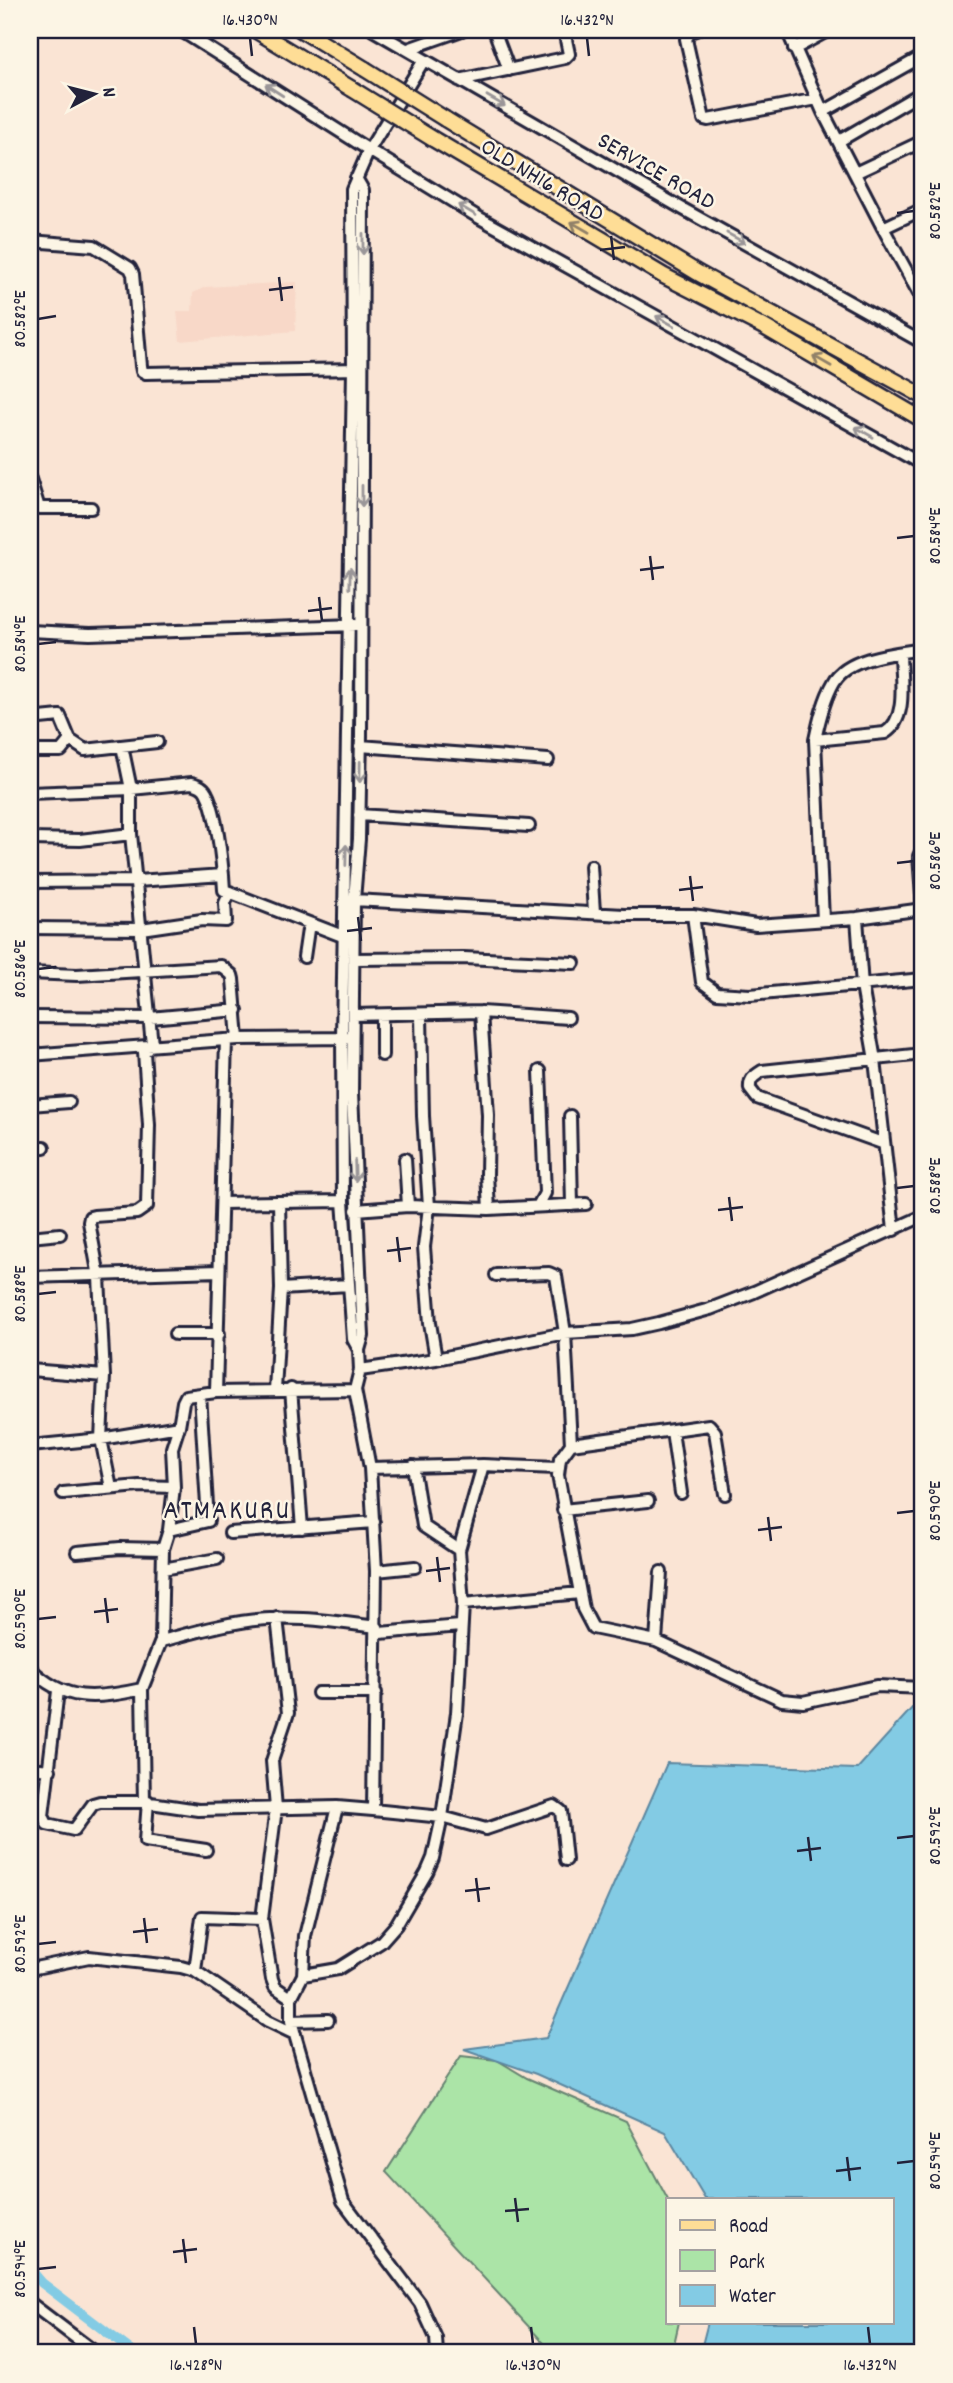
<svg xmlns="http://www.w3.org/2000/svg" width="953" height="2383" font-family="Dekko,sans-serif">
  <rect width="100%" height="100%" fill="#fae4d4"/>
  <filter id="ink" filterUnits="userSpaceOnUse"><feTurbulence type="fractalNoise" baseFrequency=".0143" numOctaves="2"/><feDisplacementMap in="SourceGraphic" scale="14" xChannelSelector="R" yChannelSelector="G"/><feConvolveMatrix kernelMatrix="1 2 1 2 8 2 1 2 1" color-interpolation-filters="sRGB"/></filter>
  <g filter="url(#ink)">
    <path fill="#f8d8c8" d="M297 282 295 331 180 341 177 311H192L193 293 205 287Z"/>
    <path fill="#abe4a7" stroke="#668371" stroke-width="2" d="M461 2056 497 2060 527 2078 626 2121 668 2200V2322H679L672 2353H553L386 2172Z"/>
    <path fill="#83cbe4" stroke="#5c87a0" stroke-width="2" d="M912 1708H923V2353H700L708 2322H892V2199H705L665 2132 536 2074 464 2049 546 2038 667 1763 857 1769Z"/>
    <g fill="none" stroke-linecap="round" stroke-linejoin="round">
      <path stroke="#83cbe4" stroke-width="10" d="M30 2269 42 2283 134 2353"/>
      <defs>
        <path id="minor" d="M180 30 369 150 478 217 923 465
          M373 30 683 209 923 343
          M494 30 509 70
          M696 30 690 32 686 39 704 119 708 120 817 99
          M787 30 823 112 883 228 923 301
          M408 49 462 30
          M794 49 829 30
          M459 80 565 58 569 54 564 30
          M823 112 923 56
          M839 141 923 92
          M855 173 923 141
          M356 178 363 190 361 735 359 839 354 900 352 1093 363 1336 359 1350
          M883 228 923 209
          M30 241 94 246 130 268 133 274 141 366 142 371 146 373 358 369
          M30 479 39 508H91
          M30 631 90 634 355 625
          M30 719 60 716 70 740
          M815 740 885 733C909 718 900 678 900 653
          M360 746 548 760
          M30 751H61L70 740 85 750 157 742
          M30 793 131 789 192 783C198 785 203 786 206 792 216 810 221 854 223 875
          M359 815 529 826
          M30 839 80 840 131 834
          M591 866 594 912
          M30 882 137 881 223 875 224 890 345 937
          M354 900 624 915H693L756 925 857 918 923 909
          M923 909 919 856 923 849
          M693 915 702 982 717 993 750 995 923 979
          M857 918 862 986 875 1060 894 1230
          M823 920 815 740C819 721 824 699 834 682 848 657 897 653 923 649
          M30 928 141 929 202 920 226 921 225 903 230 892
          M304 957 309 923
          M354 959 464 958 574 963
          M30 973 77 975 221 966 232 975 233 979 238 1039
          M481 1012 488 1115 487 1174 489 1209
          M353 1015 481 1012 568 1018
          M421 1015 423 1116 429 1207 424 1247 430 1323 436 1359
          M30 1017 150 1018 237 1010
          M30 1055 238 1039 348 1038
          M382 1055V1016
          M30 1105 69 1102
          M570 1116 572 1205
          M882 1143 757 1098 750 1089C749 1079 754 1076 762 1071L923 1054
          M30 1148 44 1147
          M405 1159 408 1206
          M222 1203 343 1201
          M538 1206 545 1193 540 1071
          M356 1210 408 1206 489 1209 586 1204
          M30 1237 60 1234
          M496 1275 549 1273 556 1276 565 1333 571 1444 560 1459 558 1475 583 1609 593 1628 656 1641 782 1700 803 1702 877 1686 923 1688
          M30 1277 219 1271
          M281 1289 349 1285
          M175 1334H219
          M30 1370 104 1376
          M360 1370 436 1359 565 1333 632 1329 659 1323 710 1309 754 1292 923 1216
          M291 1389 302 1528
          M275 1390 281 1289 279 1202
          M355 1390 216 1392 186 1396 183 1402 179 1426 172 1448 174 1487 169 1530 163 1549 161 1641 142 1689 144 1802 198 1810 337 1807 373 1810 442 1817 486 1829 554 1806 561 1811 566 1860
          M216 1392 226 1040
          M672 1431 681 1493
          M571 1444 709 1425 715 1432 725 1494
          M30 1446 101 1439 179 1426
          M413 1466 423 1526 459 1550
          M370 1468 483 1465 557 1468
          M111 1488 101 1439 104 1376 99 1277 89 1222 90 1217 94 1216 137 1213 147 1206 149 1125 144 1052 152 1045 131 834V789L122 746
          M63 1493 139 1486 174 1487
          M563 1510 648 1501
          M169 1530 208 1521 200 1394
          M230 1533 374 1522
          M77 1552 120 1548 163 1549
          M163 1569 217 1559
          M376 1571 415 1567
          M463 1604 580 1593
          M277 1618 288 1713 272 1761 276 1808 262 1919 272 1979 275 1987 291 1998V2021L343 2201 420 2303 436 2338 437 2353
          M161 1641C188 1634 214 1626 241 1622 286 1614 331 1621 377 1627L380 1633 460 1626
          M656 1641 661 1572
          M30 1668C64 1703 97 1699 142 1689
          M58 1691 43 1816 47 1824 74 1830 93 1804 100 1802H144
          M318 1693H376
          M30 1768 50 1770
          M148 1801 145 1841 206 1850
          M373 1810 376 1571 370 1468 355 1390 360 1370 359 1350 353 1339 343 1201 342 1038 353 369 352 189 369 150 424 60
          M30 1969 89 1957 181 1967 195 1971 268 2021 295 2034
          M195 1971 202 1917 262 1919
          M303 1975 338 1969 381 1942 396 1925 427 1872 433 1858 442 1817 457 1713 463 1604 459 1550 483 1465
          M291 1998 303 1975 305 1936 337 1807
          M291 2021 328 2020
          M30 2303 96 2353"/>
        <path id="major" d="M255 30 352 89
          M301 30 365 69
          M445 119 698 273 923 396
          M433 139 664 276 764 327 923 420"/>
      </defs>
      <use href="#minor" stroke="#22223b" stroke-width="16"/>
      <use href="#major" stroke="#22223b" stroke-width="19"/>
      <use href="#minor" stroke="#fcf5e5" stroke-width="10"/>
      <use href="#major" stroke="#fedd96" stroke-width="14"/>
      <defs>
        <path id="major-bridge" d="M365 69 445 119
          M352 89 433 139"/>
      </defs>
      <use href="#major-bridge" stroke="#22223b" stroke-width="19" stroke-linecap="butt"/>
      <use href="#major-bridge" stroke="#fedd96" stroke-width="14"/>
    </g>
    <defs><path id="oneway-shaft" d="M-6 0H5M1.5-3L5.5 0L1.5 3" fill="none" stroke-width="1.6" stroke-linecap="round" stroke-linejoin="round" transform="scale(1.75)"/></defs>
    <g stroke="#9a9698">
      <use href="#oneway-shaft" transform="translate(274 90) rotate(-147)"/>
      <use href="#oneway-shaft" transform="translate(496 101) rotate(30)"/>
      <use href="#oneway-shaft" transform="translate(467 210) rotate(-149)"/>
      <use href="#oneway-shaft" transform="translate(736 238) rotate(29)"/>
      <use href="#oneway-shaft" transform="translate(363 244) rotate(90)"/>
      <use href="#oneway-shaft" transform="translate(665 321) rotate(-151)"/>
      <use href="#oneway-shaft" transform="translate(864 432) rotate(-150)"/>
      <use href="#oneway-shaft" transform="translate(362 496) rotate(90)"/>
      <use href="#oneway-shaft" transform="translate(350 578) rotate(-89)"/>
      <use href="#oneway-shaft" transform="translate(360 772) rotate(91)"/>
      <use href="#oneway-shaft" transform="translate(346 855) rotate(-89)"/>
      <use href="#oneway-shaft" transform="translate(355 1171) rotate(88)"/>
    </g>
    <g stroke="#908068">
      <use href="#oneway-shaft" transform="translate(580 227) rotate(-150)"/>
      <use href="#oneway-shaft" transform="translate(822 361) rotate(-150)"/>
    </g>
  </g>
  <path fill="none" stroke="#22223b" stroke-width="2.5" d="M250 38 252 56M587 38 589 56M897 213 914 211M611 236 614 260M600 250 625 247M279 277 282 301M269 290 293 287M38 319 56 316M897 538 914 536M650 556 653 580M640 570 664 567M319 597 322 621M308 611 332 608M38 644 56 642M897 863 914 861M690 876 693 901M679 890 703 887M358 917 361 941M347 931 372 928M38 969 56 967M897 1188 914 1186M729 1197 732 1221M718 1210 743 1207M397 1237 400 1262M387 1251 411 1248M38 1294 56 1292M897 1513 914 1511M768 1517 771 1541M758 1530 782 1527M437 1557 440 1582M426 1571 450 1568M105 1598 108 1623M94 1612 118 1609M38 1619 56 1617M808 1837 811 1861M897 1838 914 1836M797 1851 821 1848M476 1878 479 1902M465 1891 490 1888M144 1918 147 1943M133 1932 158 1929M38 1944 56 1942M847 2157 850 2181M897 2163 914 2161M836 2171 861 2168M515 2198 518 2222M505 2211 529 2209M183 2239 186 2263M173 2252 197 2249M38 2269 56 2267M194 2327 196 2344M531 2327 533 2344M868 2327 870 2344"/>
  <g text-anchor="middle" stroke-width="5" stroke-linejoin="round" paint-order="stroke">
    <g font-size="24" fill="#22223b" stroke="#fcf5e5">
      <text transform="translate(657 170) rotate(30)" y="8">SERVICE ROAD</text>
      <text transform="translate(543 179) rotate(31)" y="8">OLD NH16 ROAD</text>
    </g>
    <g font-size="28" letter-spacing="2" fill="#22223b" stroke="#fcf5e5">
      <text x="227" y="1518">ATMAKURU</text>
    </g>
  </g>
  <rect width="953" height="2383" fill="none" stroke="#fcf5e5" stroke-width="77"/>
  <rect x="666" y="2198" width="228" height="126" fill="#fcf5e5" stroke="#a5a1a1" stroke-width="2"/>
  <rect x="680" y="2220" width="35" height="10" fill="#fedd96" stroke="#a5a1a1" stroke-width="2"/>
  <text x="729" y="2232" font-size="21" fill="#22223b">Road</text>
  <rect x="680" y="2250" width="35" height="21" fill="#abe4a7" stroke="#a5a1a1" stroke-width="2"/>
  <text x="729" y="2268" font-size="21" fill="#22223b">Park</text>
  <rect x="680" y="2285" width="35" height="21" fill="#83cbe4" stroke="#a5a1a1" stroke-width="2"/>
  <text x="729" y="2302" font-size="21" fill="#22223b">Water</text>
  <g transform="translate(94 94) rotate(83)" stroke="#fcf5e5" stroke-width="5" paint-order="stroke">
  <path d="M0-5L12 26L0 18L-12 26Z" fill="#22223b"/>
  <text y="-10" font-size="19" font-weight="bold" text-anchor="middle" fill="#22223b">N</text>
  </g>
  <rect x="38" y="38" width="876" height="2306" fill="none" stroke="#22223b" stroke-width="2.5"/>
  <g font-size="18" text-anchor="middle" fill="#22223b">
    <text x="250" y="25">16.430°N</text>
    <text x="587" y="25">16.432°N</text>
    <text transform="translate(934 211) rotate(-90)" y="6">80.582°E</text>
    <text transform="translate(19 319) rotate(-90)" y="6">80.582°E</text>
    <text transform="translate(934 536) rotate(-90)" y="6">80.584°E</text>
    <text transform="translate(19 644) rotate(-90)" y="6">80.584°E</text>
    <text transform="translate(934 861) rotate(-90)" y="6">80.586°E</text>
    <text transform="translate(19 969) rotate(-90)" y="6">80.586°E</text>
    <text transform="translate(934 1186) rotate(-90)" y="6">80.588°E</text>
    <text transform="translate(19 1294) rotate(-90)" y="6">80.588°E</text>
    <text transform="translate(934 1511) rotate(-90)" y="6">80.590°E</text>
    <text transform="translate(19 1619) rotate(-90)" y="6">80.590°E</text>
    <text transform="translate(934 1836) rotate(-90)" y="6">80.592°E</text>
    <text transform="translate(19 1944) rotate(-90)" y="6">80.592°E</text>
    <text transform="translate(934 2161) rotate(-90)" y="6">80.594°E</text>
    <text transform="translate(19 2269) rotate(-90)" y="6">80.594°E</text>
    <text x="196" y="2370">16.428°N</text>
    <text x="533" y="2370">16.430°N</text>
    <text x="870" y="2370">16.432°N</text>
  </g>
</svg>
